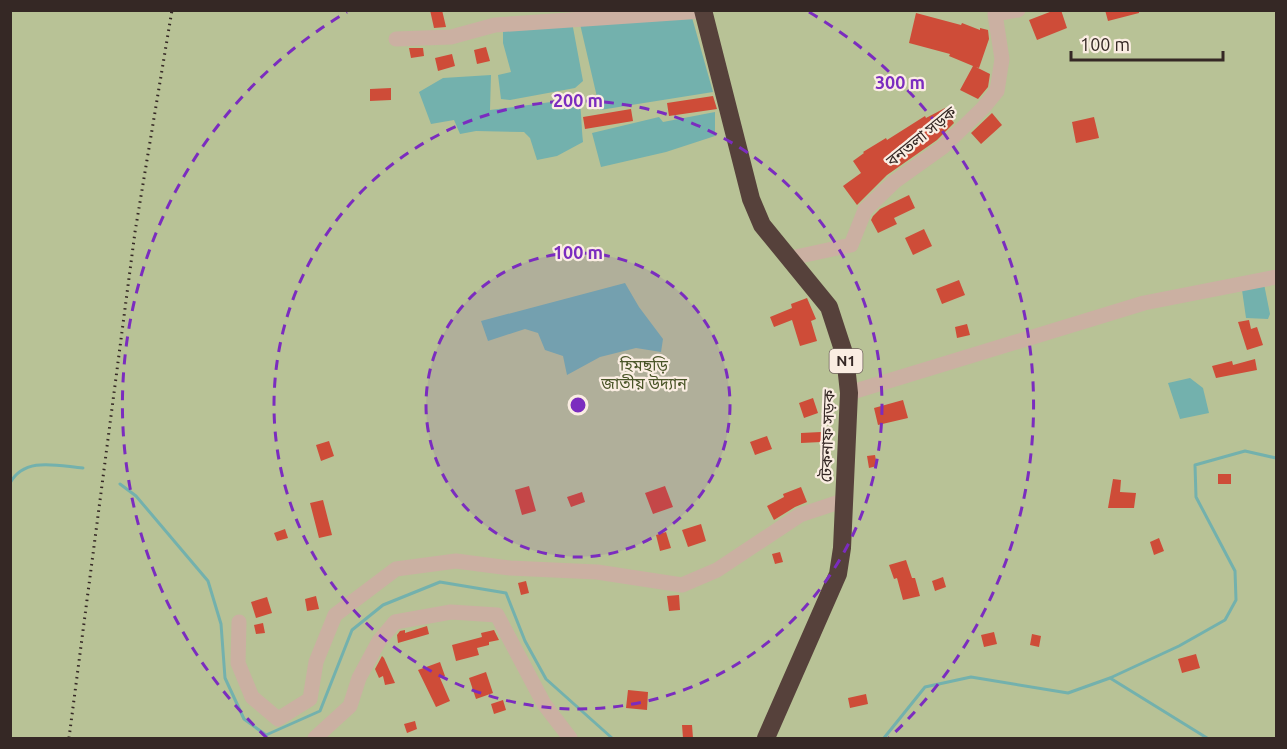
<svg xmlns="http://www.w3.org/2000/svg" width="1287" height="749" font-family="Ubuntu,'Noto Sans Bengali',sans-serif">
  <rect width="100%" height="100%" fill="#f2e2d6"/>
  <path fill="#b8c296" d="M11 11H1276V738H11Z"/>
  <path fill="#73b1ad" d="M691 14 713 92 600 110 580 24Z
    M572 22 583 81 575 88 510 100 501 99 498 75 511 72 503 43V30Z
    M491 75 490 110 551 102 578 94C582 110 581 125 583 142L557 156 537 160 530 138 524 132 476 131 460 134 454 120 431 124 419 92 443 78Z
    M715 112V136L666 152 601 167 592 133 659 117 663 122Z
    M625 283 639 307 663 339 661 352 636 348 600 357 567 375 563 356 545 350 538 333 525 329 488 341 481 321Z
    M1264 284 1270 314 1268 319 1246 318 1242 290Z
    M1190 378 1203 388 1209 413 1180 419 1168 383Z"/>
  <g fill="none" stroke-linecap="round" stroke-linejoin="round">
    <path stroke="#73b1ad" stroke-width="3" d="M10 483C25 456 58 466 83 468
      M120 484 136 496 208 581 221 624 225 678 244 719 266 735 320 711 352 630 383 605 440 582 506 593 525 641 546 679 612 738
      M1110 678 1207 738
      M884 738 925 687 971 677 1068 693 1110 678 1179 646 1225 620 1236 600 1235 571 1196 497 1195 465 1245 451 1276 458"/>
  </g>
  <path fill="#ce4c38" d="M430 10H442L446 27 434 28Z
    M1055 10H1061L1067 28 1037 40 1029 20Z
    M1105 10H1139V13L1108 21Z
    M916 13 961 25 962 23 980 30V28L988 30 989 39 979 68 976 67 990 74 988 87 978 99 960 90 973 66 949 56 950 54 909 43Z
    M486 47 490 61 477 64 474 50Z
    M409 48H423L424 56 411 58Z
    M452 54 455 66 438 71 435 58Z
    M391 88V100L370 101V89Z
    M713 96 717 109 669 116 667 103Z
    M945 108 954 123 937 140 887 175 857 205 843 186 861 173 853 161 864 153 863 152 886 138 887 140 925 116 926 118Z
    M631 109 633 121 585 129 583 117Z
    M992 113 1002 125 981 144 971 133Z
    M1094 117 1099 138 1076 143 1072 122Z
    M909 195 915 208 894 218 897 224 878 233 871 220 873 216 880 209Z
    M924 229 932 246 913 255 905 238Z
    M959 280 965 295 942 304 936 289Z
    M807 298 816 319 811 321 817 341 800 346 792 320 774 327 770 317 792 308 791 304Z
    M1249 320 1251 329 1257 327 1263 345 1247 350 1238 322Z
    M967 324 970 335 957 338 955 327Z
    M1255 359 1257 370 1216 378 1212 366 1232 361 1233 365Z
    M813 398 818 413 804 418 799 403Z
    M903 400 908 418 878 425 874 408Z
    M821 432V442L801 443V433Z
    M767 436 772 449 755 455 750 442Z
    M329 441 334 456 321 461 316 445Z
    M875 455 877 466 869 468 867 456Z
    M1218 474H1231V484H1218Z
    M1113 479 1121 480 1120 492 1136 493 1134 508H1108Z
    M529 486 536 511 522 515 515 490Z
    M665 486 673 507 653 514 645 493Z
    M801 487 807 502 795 507 774 520 767 506 784 497 783 494Z
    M582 492 585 502 571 507 567 497Z
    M323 500 332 535 319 538 310 503Z
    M701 524 706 541 688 547 682 530Z
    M285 529 288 538 277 541 274 533Z
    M666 532 671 548 660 551 656 535Z
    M1159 538 1164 551 1154 555 1150 542Z
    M780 552 783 562 775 564 772 554Z
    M906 560 912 578H915L920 596 903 600 897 578 894 579 889 565Z
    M943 577 946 587 935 591 932 581Z
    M526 581 529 593 521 595 518 583Z
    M679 595 680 610 669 611 667 596Z
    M316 596 319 609 307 611 305 599Z
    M267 597 272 613 256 618 251 602Z
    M263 623 265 633 256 634 254 625Z
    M427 626 429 634 398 643 397 635 400 631 405 630V633Z
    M494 630 499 640 489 642V645L477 648 479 655 456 661 452 645 482 637 481 633Z
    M994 632 997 644 984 647 981 635Z
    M1032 634 1041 636 1039 647 1030 645Z
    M1196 654 1200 668 1182 673 1178 659Z
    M382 656 384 658 395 683 385 685 383 676 379 678 375 669Z
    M440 662 445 676 440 678 450 701 436 707 418 670Z
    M486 672 493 693 476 699 469 678Z
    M628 690 648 692 647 710 626 708Z
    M866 694 868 704 850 708 848 698Z
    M503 700 506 710 494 714 491 704Z
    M415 721 417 729 407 733 404 724Z
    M682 725H692L693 738H683Z"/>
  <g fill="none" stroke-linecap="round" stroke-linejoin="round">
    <path stroke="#cbb0a2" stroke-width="15" d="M396 39 451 37 495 25 703 11
      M791 258 851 245 865 210 894 182 943 147 983 108 997 91 1002 59 995 14 1018 10
      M849 393 1144 303 1276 277
      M239 622 238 663 252 697 278 719 310 699 316 662 335 615 396 569 456 561 510 568 597 572 682 585 717 570 800 515 845 500
      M315 738 350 706 359 678 379 641 395 622 451 612 497 615 544 704 570 738"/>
    <path stroke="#56413b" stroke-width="18" d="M703 10 751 199 762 225 829 307 845 356 849 393 842 548 838 574 766 738"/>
    <path stroke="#352825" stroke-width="3" stroke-dasharray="1.5 4.5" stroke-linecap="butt" d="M69 738 135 232 172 10"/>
  </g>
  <circle cx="578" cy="405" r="152" fill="#7b2cbf" fill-opacity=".12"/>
  <g fill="none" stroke="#7b2cbf" stroke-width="3" stroke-dasharray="10 8">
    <circle cx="578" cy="405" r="152"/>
    <circle cx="578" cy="405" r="304"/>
    <path d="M267 738A456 456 0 0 1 347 12M809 12A456 456 0 0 1 889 738"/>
  </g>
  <g text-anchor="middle" stroke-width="4.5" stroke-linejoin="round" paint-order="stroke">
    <rect fill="#faede2" stroke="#70635e" stroke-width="1.5" x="829.5" y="349" width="33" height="24" rx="4.5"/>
    <g font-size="15" font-weight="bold" fill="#352825">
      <text x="846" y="366">N1</text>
    </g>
    <g font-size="16" fill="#352825" stroke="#faede2">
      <text transform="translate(921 136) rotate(-39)" y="6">বনতলা সড়ক</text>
      <text transform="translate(827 436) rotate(-88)" y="6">টেকনাফ সড়ক</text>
    </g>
    <g font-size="16" fill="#495427" stroke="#faede2">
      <text x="644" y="371">হিমছড়ি<tspan x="644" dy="18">জাতীয় উদ্যান</tspan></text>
    </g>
  </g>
  <circle cx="578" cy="405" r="9" fill="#7b2cbf" stroke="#faede2" stroke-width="3"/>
  <g font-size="18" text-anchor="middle" font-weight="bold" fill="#7b2cbf" stroke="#faede2" stroke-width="4.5" stroke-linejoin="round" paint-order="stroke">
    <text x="900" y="89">300 m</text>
    <text x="578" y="107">200 m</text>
    <text x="578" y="259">100 m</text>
  </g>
  <rect width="1287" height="749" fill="none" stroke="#352825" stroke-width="24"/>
  <path d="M1071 51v9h152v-9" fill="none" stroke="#352825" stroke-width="3"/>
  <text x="1080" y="51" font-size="18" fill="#352825" stroke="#faede2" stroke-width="4.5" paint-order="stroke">100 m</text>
</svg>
